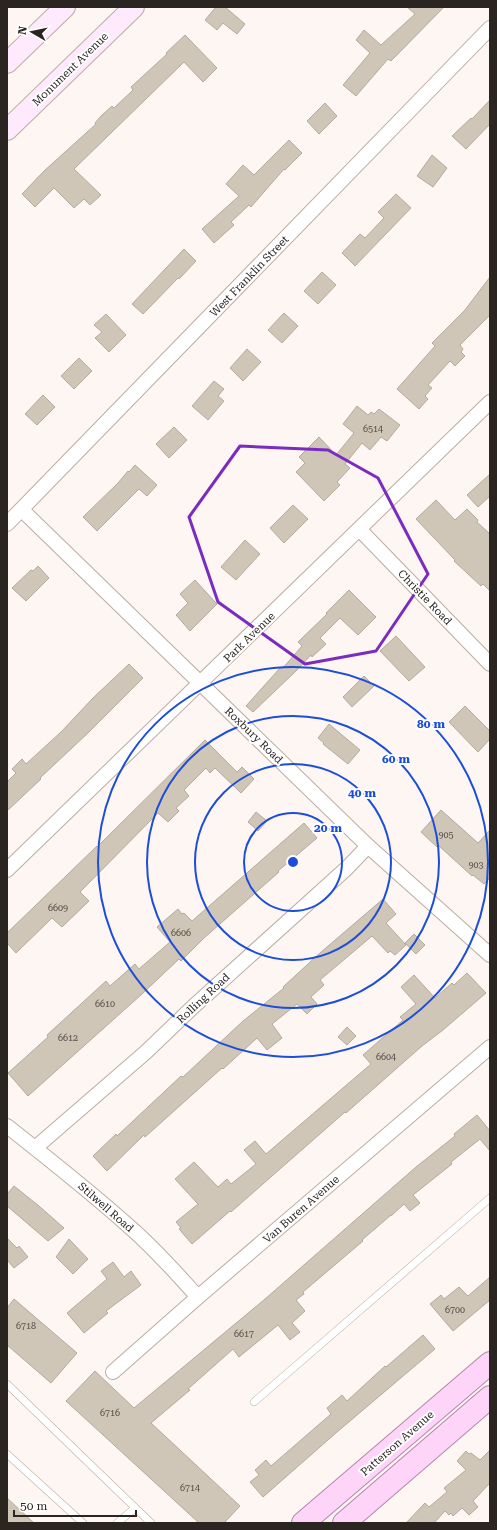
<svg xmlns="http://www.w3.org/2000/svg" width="497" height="1530" font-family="'Roboto Serif',serif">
  <rect width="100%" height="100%" fill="#fdf6f2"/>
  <path fill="#d0c6b7" stroke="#b4ab9d" d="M216 7H225L245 24 237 34 223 23 217 30 205 20Z
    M407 7H444L391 61 388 59 356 96 343 85 370 53 356 40 364 30 381 45 415 14Z
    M185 35 217 68 203 82 184 62 74 169 101 195 90 205 84 199 74 208 54 188 35 207 22 194 44 171 96 124 95 123 101 116 112 106 114 108 133 90 131 87 167 54 166 53Z
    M490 100V124L466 149 452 136 471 118 472 119Z
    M325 103 337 116 319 134 307 121Z
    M289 140 302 153 285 170 284 169 251 207 249 205 231 222 234 225 214 243 202 229 239 196 226 184 243 165 254 175Z
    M432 155 447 168 433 187 417 176Z
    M396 194 411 208 355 266 342 253 360 234 365 238 384 218 378 212Z
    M184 249 196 261 179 279 178 278 143 314 132 304Z
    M322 272 336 285 318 304 304 291Z
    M490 277V315L460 345 463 349 461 352 465 356 455 366 450 361 428 385 432 388 425 396 428 399 419 409 397 389 435 346 432 343 465 310Z
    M284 313 298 326 282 343 268 330Z
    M106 314 126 335 109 352 95 338 102 332 94 325Z
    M247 349 261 362 243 381 230 368Z
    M79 358 92 371 74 389 61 376Z
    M214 381 224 389 218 396 224 401 208 420 192 406Z
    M43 395 55 407 37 425 25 414Z
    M357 406 368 415 371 412 374 414 379 409 400 425 387 441 381 437 370 450 362 443 345 464 350 468 337 482 340 485 324 501 296 472 305 463 299 457 319 437 336 455 354 433 343 424Z
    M174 427 187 440 169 458 156 444Z
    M135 465 157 485 147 496 139 489 97 531 83 517 118 483 128 471 129 472Z
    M490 474V496L478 507 467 495Z
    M436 500 455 520 467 509 478 520 477 522 490 534V591L483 584 481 586 454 561 455 560 416 519Z
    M293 505 308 519 284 543 270 528Z
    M245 540 260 554 236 580 221 567Z
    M38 566 49 578 26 601 12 588 31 570 33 571Z
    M195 580 217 604 190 631 176 615 188 603 180 594Z
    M349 590 376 617 358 635 340 618 320 638 326 644 312 657 311 655 296 671 253 712 246 706 280 668 282 669 302 646 298 642 327 614 326 613Z
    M396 636 425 667 409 681 380 651Z
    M129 664 143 678 88 733 40 778 41 779 7 811V782L16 773 12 769 22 759 26 764 61 732 93 698Z
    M364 676 374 686 352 707 343 697Z
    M465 706 490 731V739L478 752 449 722Z
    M329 724 360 750 348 764 323 744 324 743 318 738Z
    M205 740 237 772 242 767 254 779 241 793 215 768 210 773 206 768 184 790 189 796 176 808 179 811 168 822 158 813 80 892 89 901 62 927 52 918 16 953 7 943V933L97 846V847Z
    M441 810 478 843 490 830V878L484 884 473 875 472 876 438 845 437 847 421 832Z
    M256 812 267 821 258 831 248 822Z
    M304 823 317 838 278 871 279 872 204 938 181 961 179 959 142 994 28 1096 8 1073 48 1037 47 1035 106 981 110 986 135 964 139 969 170 942 157 927 178 909 182 914 184 913 192 921Z
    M383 899 396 914 386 923 406 945 395 955 390 951 388 953 372 936 320 980 324 985 311 997 317 1004 307 1014 297 1004 272 1024 282 1038 267 1050 257 1038 223 1069 222 1068 145 1137 144 1135 107 1171 93 1156 116 1134 117 1136 181 1076 183 1077 243 1021 284 988 283 987 320 953Z
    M414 934 425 945 416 954 405 943Z
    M467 973 486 993 443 1030 422 1046 346 1113 345 1112 231 1212 230 1211 192 1244 179 1229 181 1228 176 1222 198 1204 175 1179 194 1162 218 1187 227 1179 231 1184 256 1164 244 1150 255 1141 266 1154 371 1064 363 1055 403 1020 400 1017 416 1004 401 987 414 975 435 998 452 983 454 985Z
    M347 1027 356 1036 347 1045 338 1037Z
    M477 1115 490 1131V1151L480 1139 451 1162 452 1164 413 1195 420 1203 410 1211 404 1204 391 1216V1215L362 1240 363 1241 303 1292 304 1294 296 1300 305 1311 292 1323 300 1332 290 1340 278 1325 239 1357 233 1349 188 1389 190 1390 151 1423 240 1506 224 1523H199L66 1401 95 1371 134 1408 265 1299 416 1167 455 1136 454 1134Z
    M14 1186 39 1206 64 1228 48 1241 7 1206V1194Z
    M7 1238 17 1248 19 1246 28 1257 14 1268 7 1260Z
    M69 1239 88 1259 73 1274 56 1257Z
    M113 1262 124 1277 131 1271 141 1285 106 1311 108 1313 84 1333 67 1313 107 1279 101 1271Z
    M490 1277V1300L453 1331 430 1304 441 1295 444 1299 459 1287 468 1296Z
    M14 1299 77 1353 51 1383 7 1345V1308Z
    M423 1335 435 1349 337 1432 263 1497 250 1482 259 1475 255 1470 266 1460 271 1466 331 1414 327 1408 342 1395 347 1401 385 1366 386 1367Z
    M490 1450V1483L473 1501 478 1507 469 1515 462 1508 453 1516 451 1513 449 1515 445 1511 434 1523H406L425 1503 429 1507 447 1492 444 1488 466 1470 457 1461 466 1451 469 1454 471 1453 480 1460Z
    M7 1498 34 1523H7Z"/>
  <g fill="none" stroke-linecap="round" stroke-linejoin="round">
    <defs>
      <path id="lane" d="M7 1384 151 1523
        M254 1402 490 1198
        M7 1454 83 1523
        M117 1523 135 1508"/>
      <path id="street" d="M22 510 368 846 490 955
        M7 524 490 28
        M360 530 490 664
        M7 870 490 402
        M7 1126C49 1159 92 1193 132 1229 156 1250 177 1274 198 1297
        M35 1148 146 1052 194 1006 347 868 368 846
        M113 1372 198 1297 490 1047"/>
      <path id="secondary" d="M7 63 65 7
        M7 130 134 7"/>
      <path id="primary" d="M303 1523 490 1363
        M344 1523 490 1397"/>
    </defs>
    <use href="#lane" stroke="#bcaca3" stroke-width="8"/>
    <use href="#street" stroke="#bcaca3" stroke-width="16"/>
    <use href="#secondary" stroke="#bcaca3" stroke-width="22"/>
    <use href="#primary" stroke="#b485ab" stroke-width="24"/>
    <use href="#lane" stroke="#fff" stroke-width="7"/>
    <use href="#street" stroke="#fff" stroke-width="14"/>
    <use href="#secondary" stroke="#feeafc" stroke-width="20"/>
    <use href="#primary" stroke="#fed4f9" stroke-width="22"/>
  </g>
  <path fill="none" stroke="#7b2cbf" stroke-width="3" stroke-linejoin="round" d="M240 446 328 450 378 478 428 574 376 651 305 664 218 602 189 517Z"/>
  <g fill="none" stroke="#1d4ed8" stroke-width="2">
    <circle cx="293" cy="862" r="49"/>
    <circle cx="293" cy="862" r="98"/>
    <circle cx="293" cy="862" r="146"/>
    <circle cx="293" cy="862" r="195"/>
  </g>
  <g text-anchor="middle" stroke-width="4" stroke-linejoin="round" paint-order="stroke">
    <g font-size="9" fill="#544d47">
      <text x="373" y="432">6514</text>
      <text x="446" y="838">905</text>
      <text x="476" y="868">903</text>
      <text x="58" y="911">6609</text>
      <text x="181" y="936">6606</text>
      <text x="105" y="1007">6610</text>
      <text x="68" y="1041">6612</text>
      <text x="386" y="1060">6604</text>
      <text x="455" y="1313">6700</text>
      <text x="26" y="1329">6718</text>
      <text x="244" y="1337">6617</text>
      <text x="110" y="1416">6716</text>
      <text x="190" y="1491">6714</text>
    </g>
    <g font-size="11" fill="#2b2522" stroke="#fff">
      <text transform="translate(70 69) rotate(-44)" y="4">Monument Avenue</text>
      <text transform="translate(249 276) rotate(-46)" y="4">West Franklin Street</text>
      <text transform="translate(425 597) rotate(46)" y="4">Christie Road</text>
      <text transform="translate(249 637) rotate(-44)" y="4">Park Avenue</text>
      <text transform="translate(254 735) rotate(44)" y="4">Roxbury Road</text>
      <text transform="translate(203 998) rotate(-43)" y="4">Rolling Road</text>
      <text transform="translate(106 1207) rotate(41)" y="4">Stilwell Road</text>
      <text transform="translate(301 1209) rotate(-41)" y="4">Van Buren Avenue</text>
      <text transform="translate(397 1443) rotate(-41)" y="4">Patterson Avenue</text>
    </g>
  </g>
  <circle cx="293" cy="862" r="6" fill="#1d4ed8" stroke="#fff" stroke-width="2"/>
  <g font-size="12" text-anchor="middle" font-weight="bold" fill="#1d4ed8" stroke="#fff" stroke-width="4" stroke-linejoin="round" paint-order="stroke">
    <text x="431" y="728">80 m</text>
    <text x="396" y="763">60 m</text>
    <text x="362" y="797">40 m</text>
    <text x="328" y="832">20 m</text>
  </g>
  <rect width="497" height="1530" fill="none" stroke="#2b2522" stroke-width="16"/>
  <g transform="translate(32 32) rotate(279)" stroke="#ffffff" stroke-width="3" paint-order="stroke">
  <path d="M0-3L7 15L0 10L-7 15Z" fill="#2b2522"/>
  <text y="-6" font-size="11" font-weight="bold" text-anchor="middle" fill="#2b2522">N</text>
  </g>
  <path d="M14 1510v6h122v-6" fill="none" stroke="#2b2522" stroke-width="2"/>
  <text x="20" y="1510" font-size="12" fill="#2b2522" stroke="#ffffff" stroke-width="3" paint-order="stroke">50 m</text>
</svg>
